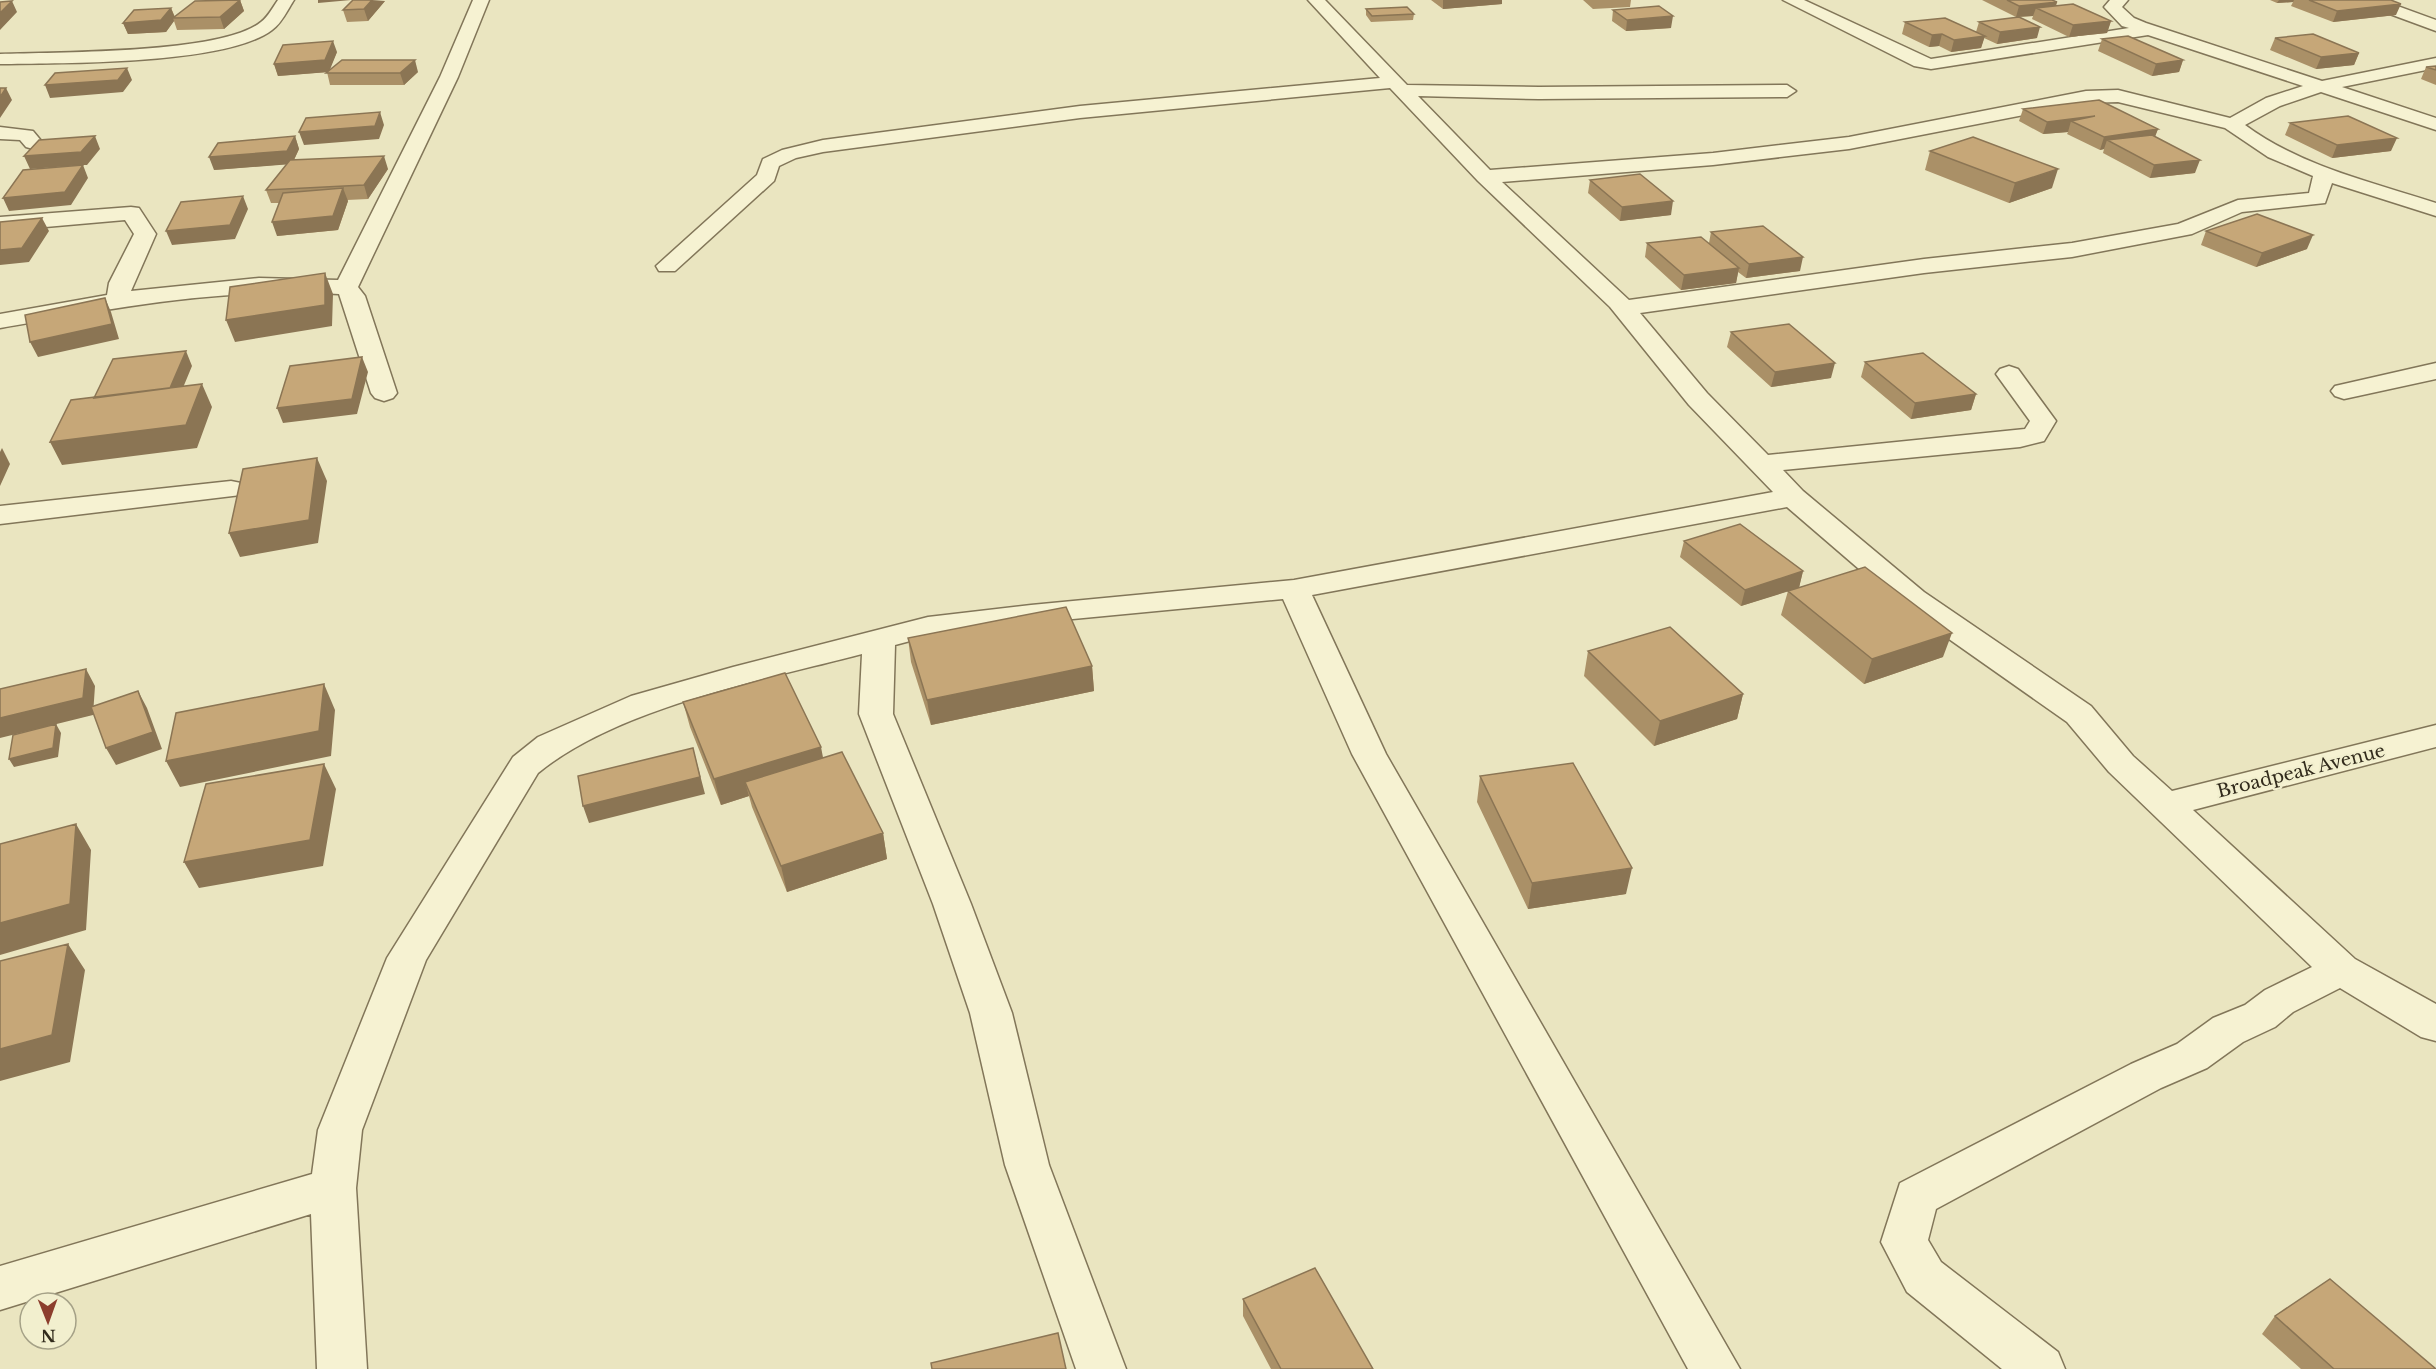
<svg xmlns="http://www.w3.org/2000/svg" width="2436" height="1369" font-family="'Libre Baskerville',serif">
  <rect width="100%" height="100%" fill="#eae5c0"/>
  <g fill="none" stroke-linecap="round" stroke-linejoin="round">
    <defs>
      <path id="minor" d="M278 0H294C288 9 282 23 272 30 226 65 61 63 0 64V54C55 52 222 54 261 22 268 17 273 7 278 0Z
        M473 0H489L458 77 358 287 365 296 397 393 393 398 384 401 375 398 371 393 339 294C224 287 113 308 0 328V314L107 295 109 283 134 234 125 220 0 231V217L131 207 139 208 156 234 131 291 259 278 338 280 440 77Z
        M1308 0H1325L1407 85 1539 87 1787 85 1796 91 1787 97 1539 99 1418 96 1490 170 1713 153 1849 137 2086 91 2118 90 2230 118 2266 98 2303 86 2148 35 1931 69 1914 66 1783 0H1804L1931 59 2129 28 2122 26 2104 7 2110 0H2128L2122 7 2134 18 2146 23 2322 81 2436 58V68L2342 87 2436 118V130L2321 92 2280 106 2245 125C2300 166 2371 182 2436 203V216L2332 183 2325 203 2242 212 2192 234 2072 257 1924 273 1640 313 1707 393 1768 455 2025 429 2030 421 1996 374 2000 369 2009 366 2018 369 2056 421 2044 441 2020 447 1783 470 1803 491 1924 592 2091 706 2133 756 2172 791 2436 725V747L2193 810 2355 959 2436 1004V1041L2421 1037 2340 988 2293 1012 2275 1027 2243 1042 2207 1068 2161 1088 1936 1209 1928 1240 1941 1262 2058 1352 2065 1369H2002L1907 1292 1881 1242 1900 1183 2131 1064 2177 1044 2213 1018 2245 1005 2265 990 2312 967 2109 772 2067 722 1902 606 1787 507 1312 595 1386 754 1740 1369H1688L1352 754 1283 599 1031 623 929 636 895 645 893 714 971 904 1012 1013 1049 1165 1126 1369H1076L1005 1165 970 1013 933 904 859 714 862 654C763 680 617 708 538 773L426 960 362 1130 356 1188 367 1369H317L311 1214 0 1310V1266L312 1174 318 1130 387 958 513 757 538 737 631 696 733 667 928 617 1031 605 1294 580 1773 492 1689 405 1610 307 1478 181 1390 88 1080 118 823 152 796 158 779 166 774 181 675 271H659L656 266 757 175 763 159 782 150 823 140 1080 106 1380 78ZM2118 102 2225 128 2268 157 2313 176 2309 193 2238 200 2178 224 2072 243 1924 259 1629 300 1502 182 1713 165 1849 149 2086 103Z
        M2358 0H2381L2436 20V31L2360 3Z
        M0 127 33 131 43 143 33 149 26 147 20 140 0 139Z
        M2436 363V379L2344 399 2335 396 2331 391 2335 386Z
        M231 481 241 483 245 489 241 495 0 524V506Z"/>
    </defs>
    <use href="#minor" stroke="#827659" stroke-width="3"/>
    <use href="#minor" fill="#f6f2d2" fill-rule="evenodd"/>
  </g>
  <path fill="#aa9067" d="M240 0 244 11 224 29 177 30 174 21 166 32 128 34 123 23 171 8 175 17Z
    M1431 0H1502V4L1443 9Z
    M1583 0H1631L1630 7 1593 9Z
    M1982 0H2052L2057 2 2056 6 2111 21 2107 33 2069 37 2032 19 2033 16 2016 17Z
    M2270 0H2391L2396 15 2333 22 2291 6 2293 2 2277 3Z
    M385 1 368 21 347 22 343 10Z
    M1366 9 1414 14 1413 20 1371 22 1366 15Z
    M1613 10 1671 28 1626 31 1612 21Z
    M1905 22 1976 32 1979 22 2037 38 1997 44 1984 38 1981 48 1951 52 1939 46 1929 47 1902 34Z
    M2275 38 2359 53 2354 65 2316 69 2270 50Z
    M2102 39 2183 60 2179 72 2152 76 2098 51Z
    M337 52 329 70 418 72 404 85H330L327 72 278 76 274 64Z
    M2436 66V85L2421 79 2426 67Z
    M2023 109 2158 129 2155 136 2195 173 2150 178 2103 153 2104 149 2100 150 2067 134 2068 132 2043 134 2019 121Z
    M2290 123 2391 151 2332 158 2285 135Z
    M295 136 299 149 294 160 388 169 368 199 347 200 348 201 338 230 277 236 279 203H271L266 190 287 164 214 170Z
    M1930 151 2052 188 2009 203 1925 170Z
    M1590 180 1671 215 1620 221 1588 193Z
    M2206 231 2307 249 2256 267 2201 245Z
    M1711 232 1800 271 1746 278 1738 272 1736 283 1681 290 1645 257 1647 243H1709Z
    M1731 332 1831 378 1771 387 1727 347Z
    M1865 362 1976 394 1971 410 1911 419 1861 377Z
    M1684 541 1803 571 1799 587 1943 657 1864 684 1781 615 1788 591 1741 606 1680 557Z
    M908 638 1092 666 1094 691 931 725 911 662Z
    M1588 651 1743 694 1737 719 1654 746 1584 676Z
    M683 702 823 758 883 833 887 859 787 892 752 807 749 796 721 805 690 727Z
    M1480 776 1626 894 1528 909 1477 802Z
    M1243 1299 1373 1369H1271L1243 1316Z
    M2275 1316 2436 1369H2301L2262 1334Z"/>
  <path fill="#8b7554" d="M240 0 244 11 224 29 220 17Z
    M318 0H351L318 3Z
    M372 0 385 1 368 21 364 9Z
    M1443 0H1502V4L1443 9Z
    M2279 0H2294L2293 2 2277 3Z
    M12 1 17 12 0 30V13Z
    M2057 2 2053 14 2036 8 2033 16 2016 17 2019 6Z
    M2401 4 2396 15 2333 22 2337 11Z
    M171 8 175 18H173L174 21 166 32 128 34 123 23Z
    M1673 16 1671 28 1626 31 1627 20Z
    M2111 21 2107 33 2069 37 2073 25Z
    M2040 27 2037 38 1997 44 2000 32Z
    M1942 34 1939 46 1929 47 1932 35Z
    M1985 36 1981 48 1951 52 1954 40Z
    M333 41 337 52 329 72 278 76 274 64Z
    M2359 53 2354 65 2316 69 2321 57Z
    M415 60 418 72 404 85 400 73Z
    M2183 60 2179 72 2152 76 2156 64Z
    M127 68 132 80 123 92 50 98 45 85Z
    M6 88 12 100 0 118V97Z
    M380 112 384 125 379 139 304 145 299 132Z
    M2095 116 2071 121 2068 132 2043 134 2047 122Z
    M2158 129 2153 142 2107 140 2104 149 2100 150 2104 137Z
    M95 136 100 149 87 165H83L88 178 71 205 9 211 3 198 82 165 30 169 24 156Z
    M295 136 299 149 292 164 214 170 209 157Z
    M2397 138 2391 151 2332 158 2337 145Z
    M384 156 388 169 368 199 364 185Z
    M2200 160 2195 173 2150 178 2154 165Z
    M2058 169 2052 188 2009 203 2015 183Z
    M343 188 348 201 338 230 277 236 272 222Z
    M243 196 248 209 235 239 172 245 166 231Z
    M1673 201 1671 215 1620 221 1622 207Z
    M42 218 49 231 29 262 0 265V250Z
    M2313 235 2307 249 2256 267 2262 253Z
    M1803 257 1800 271 1746 278 1749 264Z
    M1739 268 1736 283 1681 290 1684 275Z
    M325 273 333 294 332 326 235 342 226 320Z
    M105 298 111 312 119 339 38 357 30 342Z
    M186 351 192 366 175 407 168 392Z
    M362 357 368 372 357 414 283 423 277 408Z
    M1835 363 1831 378 1771 387 1775 372Z
    M202 384 212 407 197 448 62 465 50 442Z
    M1976 394 1971 410 1911 419 1915 403Z
    M2 448 10 464 0 486V452Z
    M317 458 327 481 318 543 240 557 229 533Z
    M1803 571 1799 588 1741 606 1745 590Z
    M1952 633 1943 657 1864 684 1872 659Z
    M1092 666 1094 691 931 725 927 700Z
    M86 669 95 686 93 715 0 738V718Z
    M324 684 335 710 331 756 180 787 166 761Z
    M138 691 147 708 162 749 116 765 106 748Z
    M1743 694 1737 719 1654 746 1660 721Z
    M56 724 61 733 58 757 14 767 9 759Z
    M821 747 826 773 745 782 749 796 721 805 714 779Z
    M693 748 705 794 589 823 583 806Z
    M324 764 336 789 323 866 199 888 184 862Z
    M76 824 91 850 86 930 0 955V923Z
    M883 833 887 859 787 892 781 866Z
    M1632 868 1626 894 1528 909 1532 883Z
    M68 944 85 970 70 1062 0 1081V1049Z"/>
  <path fill="#c6a778" stroke="#8b7554" stroke-width="1.5" d="M240 0 220 17 173 18 195 1Z
    M353 0H372L364 9 343 10Z
    M2007 0H2052L2057 2 2019 6Z
    M2309 0H2391L2401 4 2337 11Z
    M12 1 0 13V2Z
    M2073 4 2111 21 2073 25 2036 8Z
    M1659 6 1673 16 1627 20 1613 10Z
    M1407 7 1414 14 1372 16 1366 9Z
    M171 8 161 20 123 23 134 10Z
    M2019 17 2040 27 2000 32 1979 22Z
    M1945 18 1985 36 1954 40 1942 34 1932 35 1905 22Z
    M2313 34 2359 53 2321 57 2275 38Z
    M2128 36 2183 60 2156 64 2102 39Z
    M333 41 325 60 274 64 283 45Z
    M342 60H415L400 73H326Z
    M2436 66V70L2426 67Z
    M127 68 118 80 45 85 55 73Z
    M0 88H6L0 97Z
    M2099 100 2158 129 2104 137 2071 121 2095 116 2047 122 2023 109Z
    M380 112 375 126 299 132 306 118Z
    M2348 116 2397 138 2337 145 2290 123Z
    M2152 135 2200 160 2154 165 2107 140Z
    M95 136 81 152 24 156 39 140Z
    M295 136 287 151 209 157 218 143Z
    M1973 137 2058 169 2015 183 1930 151Z
    M384 156 364 185 266 190 290 160Z
    M83 165 65 192 3 198 23 170Z
    M1640 174 1673 201 1622 207 1590 180Z
    M343 188 333 216 272 222 283 193Z
    M243 196 230 225 166 231 181 202Z
    M2257 214 2313 235 2262 253 2206 231Z
    M42 218 22 248 0 250V222Z
    M1763 226 1803 257 1749 264 1711 232Z
    M1701 237 1739 268 1684 275 1647 243Z
    M325 273V305L226 320 230 287Z
    M105 298 112 324 30 342 25 315Z
    M1789 324 1835 363 1775 372 1731 332Z
    M186 351 170 388 94 398 113 359Z
    M1923 353 1976 394 1915 403 1865 362Z
    M362 357 352 399 277 408 290 366Z
    M202 384 186 425 50 442 71 400Z
    M317 458 309 520 229 533 243 469Z
    M1740 524 1803 571 1745 590 1684 541Z
    M1865 567 1952 633 1872 659 1788 591Z
    M1066 607 1092 666 927 700 908 638Z
    M1670 627 1743 694 1660 721 1588 651Z
    M86 669 83 698 0 718V689Z
    M785 673 821 747 714 779 683 702Z
    M324 684 319 731 166 761 176 713Z
    M138 691 153 732 106 748 91 707Z
    M56 724 53 748 9 759 13 735Z
    M693 748 700 777 583 806 578 776Z
    M842 752 883 833 781 866 745 782Z
    M1573 763 1632 868 1532 883 1480 776Z
    M324 764 310 840 184 862 206 784Z
    M76 824 70 904 0 923V844Z
    M68 944 52 1035 0 1049V961Z
    M1315 1268 1373 1369H1281L1243 1299Z
    M2330 1279 2436 1369H2334L2275 1316Z
    M1058 1333 1066 1369H932L931 1363Z"/>
  <g text-anchor="middle" stroke-width="4.5" stroke-linejoin="round" paint-order="stroke">
    <g font-size="18" fill="#322b1c" stroke="#f2efce">
      <text transform="translate(2301 771) rotate(-14)" y="6">Broadpeak Avenue</text>
    </g>
  </g>
  <g transform="translate(48 1321) rotate(179)"><circle r="28" fill="#f2efce" stroke="#a5a187" stroke-width="1.5"/>
  <path d="M0-4.5L10 22L0 15L-10 22Z" fill="#8c3e2d"/>
  <text y="-9" font-size="16" font-weight="bold" text-anchor="middle" fill="#322b1c">N</text>
  </g>
</svg>
